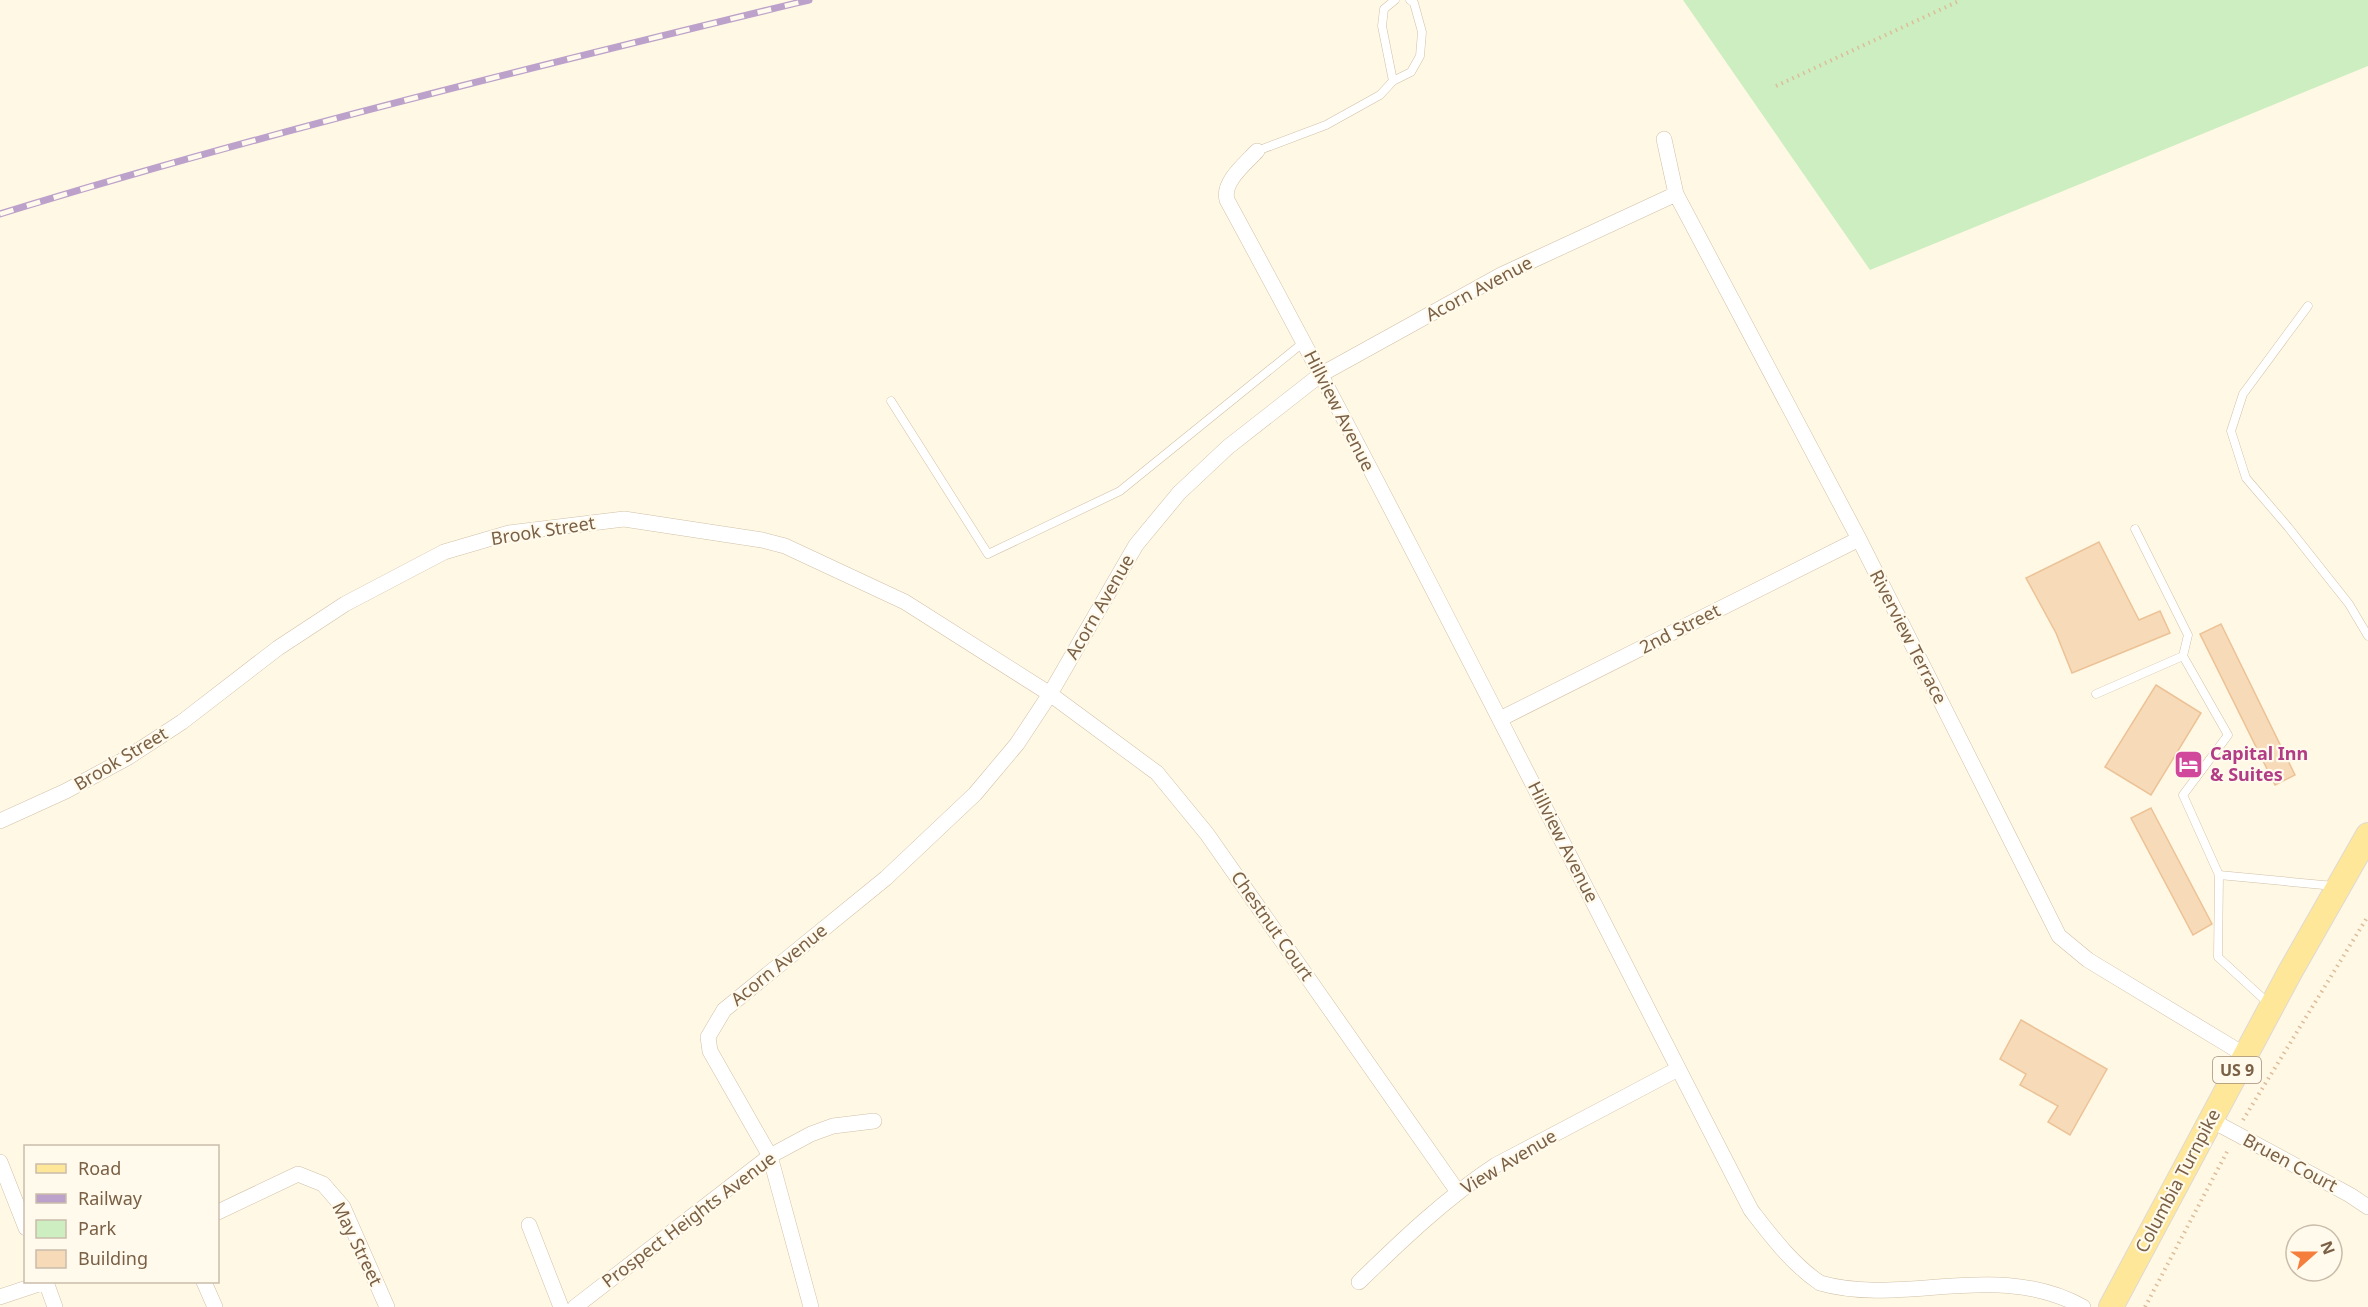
<svg xmlns="http://www.w3.org/2000/svg" width="2368" height="1307" font-family="'Noto Sans',sans-serif">
  <rect width="100%" height="100%" fill="#fff8e4"/>
  <path fill="#cdeec0" d="M1683 0H2368V66L1870 270Z"/>
  <path fill="#f7dab8" stroke="#ecc297" stroke-width="1.5" d="M2099 542 2139 620 2160 611 2170 633 2072 673 2056 633 2026 578Z
    M2221 624 2295 775 2275 785 2200 634Z
    M2156 685 2201 713 2151 795 2105 767Z
    M2151 808 2212 924 2193 935 2131 818Z
    M2021 1020 2107 1069 2070 1135 2048 1122 2058 1106 2020 1085 2026 1074 2000 1059Z"/>
  <g fill="none" stroke-linecap="round" stroke-linejoin="round">
    <defs>
      <path id="service" d="M1393 81 1382 26 1384 9 1395 0
        M1257 151 1326 125 1380 95 1393 81 1411 72 1420 56 1422 32 1414 3 1410 0
        M2308 306 2243 394 2231 431 2246 478 2288 527 2349 604 2368 636
        M891 401 988 554 1120 491 1304 342
        M2135 529 2188 635 2183 656 2228 735 2183 795 2219 875 2218 957 2268 1003
        M2096 694 2183 656
        M2219 875 2334 886"/>
      <path id="minor" d="M1664 139 1676 194 1859 539 2059 936 2088 960 2245 1055
        M1257 151C1245 164 1222 182 1227 200 1408 533 1577 873 1751 1210 1772 1237 1792 1264 1820 1283 1904 1307 1996 1259 2083 1307
        M1500 719 1859 539
        M0 821 66 791 127 758 182 722 278 648 345 604 444 552 509 533 624 519 762 540 785 546 905 602 1050 694 1157 773 1207 834 1458 1192
        M2211 1120 2350 1195 2368 1207
        M0 1162 26 1228
        M218 1212 298 1174 323 1184 343 1207 387 1307
        M529 1225 561 1307
        M46 1282 55 1307
        M204 1282 215 1307
        M1359 1282C1402 1240 1446 1198 1496 1165L1678 1069
        M0 1297 45 1282
        M575 1307 770 1156 811 1134 833 1126 874 1121
        M811 1307 770 1156 710 1051 708 1037 724 1010 886 878 975 794 1017 744 1050 694 1136 545 1179 493 1228 447 1320 375 1501 275 1676 194"/>
      <path id="primary" d="M2111 1307 2290 972 2368 835"/>
    </defs>
    <use href="#service" stroke="#d1c0a8" stroke-width="9"/>
    <use href="#minor" stroke="#d1c0a8" stroke-width="16"/>
    <use href="#primary" stroke="#dfd9d3" stroke-width="26"/>
    <path stroke="#dcbd9b" stroke-width="4" stroke-dasharray="1.5 4.5" stroke-linecap="butt" d="M1776 86 1961 0
      M2243 1120 2368 916
      M2145 1307 2229 1148"/>
    <use href="#service" stroke="#fff" stroke-width="8"/>
    <use href="#minor" stroke="#fff" stroke-width="15"/>
    <use href="#primary" stroke="#ffe79a" stroke-width="24"/>
    <defs>
      <path id="rail" d="M0 214C266 132 538 66 809 0"/>
    </defs>
    <use href="#rail" stroke="#bca1ca" stroke-width="7"/>
    <use href="#rail" stroke="#fffaec" stroke-width="4.5" stroke-dasharray="14" stroke-linecap="butt"/>
  </g>
  <defs>
    <symbol id="hotel-square" viewBox="-11 -11 22 22"><rect x="-9" y="-9" width="18" height="18" rx="4" fill="#d1479c" stroke="#fffaec"/><path d="M-6-4.5h1.5V1H6V5H4.5V3h-9V5H-6ZM-4 0a1.8 1.8 0 1 1 3.6 0ZM.5 0V-2.5h3Q6-2.5 6 0Z" fill="#fff"/></symbol>
  </defs>
  <g fill-rule="evenodd">
    <use href="#hotel-square" x="2172" y="748" width="33" height="33"/>
  </g>
  <g text-anchor="middle" stroke-width="4.5" stroke-linejoin="round" paint-order="stroke">
    <rect fill="#fffaec" stroke="#a28e78" stroke-width="1.5" x="2213" y="1057" width="48" height="26" rx="4.5"/>
    <g font-size="16" font-weight="bold" fill="#7a6046">
      <text x="2237" y="1076">US 9</text>
    </g>
    <g font-size="18" fill="#7a6046" stroke="#fffaec">
      <text transform="translate(1479 289) rotate(-28)" y="6">Acorn Avenue</text>
      <text transform="translate(1339 411) rotate(63)" y="6">Hillview Avenue</text>
      <text transform="translate(543 531) rotate(-9)" y="6">Brook Street</text>
      <text transform="translate(1100 607) rotate(-60)" y="6">Acorn Avenue</text>
      <text transform="translate(1680 629) rotate(-27)" y="6">2nd Street</text>
      <text transform="translate(1908 637) rotate(63)" y="6">Riverview Terrace</text>
      <text transform="translate(121 759) rotate(-31)" y="6">Brook Street</text>
      <text transform="translate(1563 842) rotate(63)" y="6">Hillview Avenue</text>
      <text transform="translate(1272 926) rotate(55)" y="6">Chestnut Court</text>
      <text transform="translate(779 965) rotate(-39)" y="6">Acorn Avenue</text>
      <text transform="translate(1509 1162) rotate(-31)" y="6">View Avenue</text>
      <text transform="translate(2290 1163) rotate(28)" y="6">Bruen Court</text>
      <text transform="translate(2178 1181) rotate(-62)" y="6">Columbia Turnpike</text>
      <text transform="translate(689 1220) rotate(-37)" y="6">Prospect Heights Avenue</text>
      <text transform="translate(357 1244) rotate(64)" y="6">May Street</text>
    </g>
    <g font-size="18" font-weight="bold" fill="#b23c85" stroke="#fffaec" text-anchor="start">
      <text x="2210" y="760">Capital Inn<tspan x="2210" dy="21">&amp; Suites</tspan></text>
    </g>
  </g>
  <rect x="24" y="1145" width="195" height="138" fill="#fffaec" stroke="#cabcaa" stroke-width="1.5"/>
  <rect x="36" y="1164" width="30" height="9" fill="#ffe79a" stroke="#cabcaa" stroke-width="1.5"/>
  <text x="78" y="1175" font-size="18" fill="#7a6046">Road</text>
  <rect x="36" y="1194" width="30" height="9" fill="#bca1ca" stroke="#cabcaa" stroke-width="1.5"/>
  <text x="78" y="1205" font-size="18" fill="#7a6046">Railway</text>
  <rect x="36" y="1220" width="30" height="18" fill="#cdeec0" stroke="#cabcaa" stroke-width="1.5"/>
  <text x="78" y="1235" font-size="18" fill="#7a6046">Park</text>
  <rect x="36" y="1250" width="30" height="18" fill="#f7dab8" stroke="#cabcaa" stroke-width="1.5"/>
  <text x="78" y="1265" font-size="18" fill="#7a6046">Building</text>
  <g transform="translate(2314 1253) rotate(69)"><circle r="28" fill="#fffaec" stroke="#cabcaa" stroke-width="1.5"/>
  <path d="M0-4.5L10 22L0 15L-10 22Z" fill="#f67e3c"/>
  <text y="-9" font-size="16" font-weight="bold" text-anchor="middle" fill="#7a6046">N</text>
  </g>
</svg>
